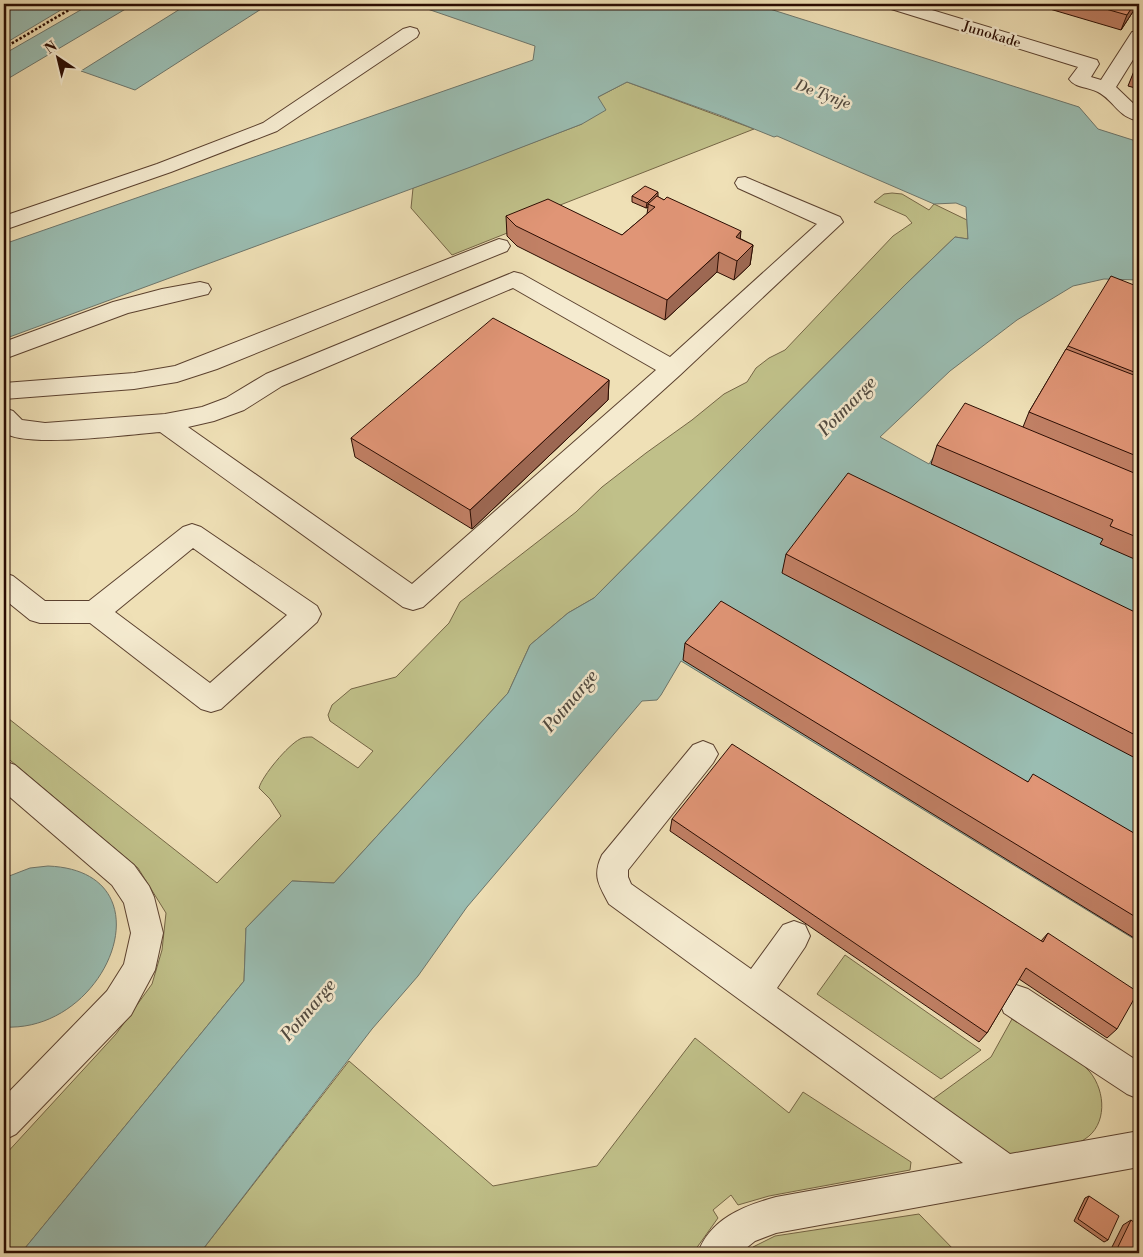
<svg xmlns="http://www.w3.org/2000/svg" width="1143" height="1257" font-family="'Libre Bodoni',serif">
  <rect width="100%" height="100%" fill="#efe0b6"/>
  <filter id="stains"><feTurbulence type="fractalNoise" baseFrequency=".004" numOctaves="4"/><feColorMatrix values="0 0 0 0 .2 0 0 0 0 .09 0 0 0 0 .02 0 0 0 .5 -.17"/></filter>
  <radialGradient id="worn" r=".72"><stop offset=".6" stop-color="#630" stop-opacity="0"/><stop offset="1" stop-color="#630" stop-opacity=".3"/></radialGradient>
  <path fill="#c0c089" stroke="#756646" d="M627 82 754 129 550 209 545 218 452 255 411 208 413 188 582 124 598 97Z
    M892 193 902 194 929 210 934 204 967 220 968 239 955 237 906 284 594 598 568 613 530 645 508 693 334 883 292 881 246 928 244 981 21 1253H4V1156L116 1034 152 984 162 950 166 913 138 868 4 755V715L217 883 281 816 270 799 259 788C262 776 288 745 300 739 303 737 308 737 312 737L358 768 373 751 330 721 328 715 332 705 351 689 396 677 449 623 460 602 576 512 602 487 646 453 692 420 724 394 747 382 756 368 769 358 785 350 893 236 912 223 906 216 874 202 884 194Z
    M845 955 981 1050 941 1079 817 994Z
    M1012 1019C1036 1034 1072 1051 1090 1072 1106 1092 1107 1125 1085 1139 1074 1147 1058 1148 1045 1150 1037 1152 1027 1156 1019 1156 996 1155 949 1116 929 1102L991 1057Z
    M695 1038 789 1113 803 1092 911 1162 910 1170 769 1196 738 1205 731 1195 713 1210 718 1218 693 1253H200L349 1061 493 1186 597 1166Z
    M919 1214 957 1253H747L753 1247 775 1236Z"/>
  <path fill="#9abdb2" stroke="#6d766c" d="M4 4H71L4 44Z
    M91 4H134L4 81V54Z
    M188 4H269L135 90 81 71Z
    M413 4H754L1079 107 1098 129 1139 142V280L1104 279 1073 286 1017 320 950 371 880 437 929 464 957 421 1139 497V942L681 661 661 695 657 700 642 701 467 907 418 976 372 1029 200 1253H21L244 981 246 928 292 881 334 883 508 693 530 645 568 613 594 598 906 284 955 237 968 239 966 207 956 203 934 204 777 136 774 137 722 116 627 82 598 97 606 110 582 124 468 168 4 339V244L533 60 535 46Z
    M48 866C172 871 109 1033 4 1027V878L30 868Z"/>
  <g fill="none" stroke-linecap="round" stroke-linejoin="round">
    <defs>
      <path id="minor" d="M885 4H912L1097 60 1099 64 1091 77 1101 80 1132 32 1139 31V50L1116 87 1139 109V121C1116 116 1115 101 1098 92 1089 87 1075 88 1069 79L1078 67 888 8Z
        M410 27 417 29 419 33 417 37 277 131 171 172 4 230V216L157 164 263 123 403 29Z
        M745 177 840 217 843 222 680 375 423 607 413 610 403 607 160 432C132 434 22 449 4 432V408L13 411 22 420 45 423 165 414 202 407 226 398 266 374 514 272 522 274 670 357 817 224 738 188 735 183 738 178ZM513 288 656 370 412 584 188 427 214 421 244 410 282 386Z
        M499 239 507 241 510 246 507 251 217 369 177 382 134 389 4 399V383L134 373 175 366Z
        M200 282 208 284 211 289 208 294 128 313 4 359V342L113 302 162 289Z
        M192 524 201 527 317 606 321 614 317 622 221 709 211 712 201 709 90 623H40L30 620 4 599V573L13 576 45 601H89L183 527ZM193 548 287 615 210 683 115 612Z
        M703 741 713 745 718 754 713 763 628 870V877L631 884 751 969 783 925 794 921 805 925 810 936 805 947 777 988 1010 1154 1139 1131V1167L776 1233 755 1241 740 1253H698C710 1219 743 1206 776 1197L963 1163 609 904C599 885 592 876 602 855L693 745Z
        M4 761 15 765 134 865 149 886 154 897 163 933 155 970 131 1015 16 1134 4 1140V1097L107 991 124 964 131 933 124 903 112 885 4 792Z
        M1016 985 1028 989 1139 1062V1099L1127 1094 1004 1013 999 1001 1004 989Z"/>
    </defs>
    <use href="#minor" stroke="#5b412f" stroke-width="2"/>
    <path stroke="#2a0c02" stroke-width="2.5" stroke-dasharray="2.5 2" stroke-linecap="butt" d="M4 48 79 4"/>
    <use href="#minor" fill="#f5ebd0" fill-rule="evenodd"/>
  </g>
  <path fill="#c18065" stroke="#2a0c02" d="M985 4H997L994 7Z
    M1044 4H1138L1121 30 1043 7Z
    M1139 63V89L1128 86 1134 71Z
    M632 196 658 197 753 245 750 265 734 280 717 272 665 320 517 246 507 236 506 216 622 235 647 214 648 207 646 208 632 202Z
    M1139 287V561L1100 544 1103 539 931 464 937 445 1023 427 1029 412 1068 346Z
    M609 380 608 400 472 529 355 457 351 438Z
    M786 554 1139 614V760L782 573Z
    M685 643 1028 782 1139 836V941L683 660Z
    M672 819 1041 941 1048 933 1117 1029 1107 1038 1019 979 987 1033 979 1042 670 831Z
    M1089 1196 1108 1240 1104 1242 1074 1221 1085 1198Z
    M1131 1220 1139 1253H1109L1123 1225Z"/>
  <path fill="#9d6853" stroke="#2a0c02" d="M1134 4H1138L1121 30 1127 15Z
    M658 192V198L648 204V207L646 208 647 203Z
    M741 231 739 251 736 237Z
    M753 245 750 265 734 280 737 261Z
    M719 252 717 272 665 320 667 300Z
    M609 380 608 400 472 529 470 510Z"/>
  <path fill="#e09576" stroke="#2a0c02" d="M1088 4H1134L1127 15Z
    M1139 63V72L1134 71Z
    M645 186 658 192 647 203 632 196Z
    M657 196 664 200 667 197 741 231 736 237 753 245 737 261 719 252 667 300 516 226 506 216 548 199 622 235 655 207 648 204Z
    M1111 276 1139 287V374L1068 346Z
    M493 318 609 380 470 510 351 438Z
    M1066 349 1139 377V457L1029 412Z
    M965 403 1139 475V538L1110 526 1113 520 937 445Z
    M848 473 1139 614V737L786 554Z
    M721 601 1028 782 1033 774 1139 836V919L685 643Z
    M732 744 1043 942 1048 933 1138 992 1117 1029 1026 968 987 1033 672 819Z
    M1089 1196 1119 1216 1108 1240 1078 1219Z
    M1131 1220 1139 1226V1253H1115Z"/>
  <g text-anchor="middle" stroke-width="5" stroke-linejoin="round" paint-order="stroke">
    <g font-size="14" fill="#2a0c02" stroke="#f5ebd0">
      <text transform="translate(992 34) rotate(17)" y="5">Junokade</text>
    </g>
    <g font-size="15" font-style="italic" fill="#514a40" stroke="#f5ebd0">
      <text transform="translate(823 94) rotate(20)" y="5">De Tynje</text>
    </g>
    <g font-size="18" font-style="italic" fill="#514a40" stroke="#f5ebd0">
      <text transform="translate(847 406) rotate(-46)" y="6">Potmarge</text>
      <text transform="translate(570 701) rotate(-50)" y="6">Potmarge</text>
      <text transform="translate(308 1010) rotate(-50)" y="6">Potmarge</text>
    </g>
  </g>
  <rect width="1143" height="1257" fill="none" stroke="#efe0b6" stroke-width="20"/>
  <rect x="5" y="5" width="1133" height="1247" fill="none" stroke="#2a0c02" stroke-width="2.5"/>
  <rect x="10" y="10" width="1123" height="1237" fill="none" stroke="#2a0c02"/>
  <g transform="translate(58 58) rotate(325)" stroke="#f5ebd0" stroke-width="4" paint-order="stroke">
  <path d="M0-4L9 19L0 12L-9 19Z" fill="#2a0c02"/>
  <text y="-8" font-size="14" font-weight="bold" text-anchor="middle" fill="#2a0c02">N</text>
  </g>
  <rect width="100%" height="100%" filter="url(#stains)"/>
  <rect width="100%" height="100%" fill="url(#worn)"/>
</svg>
